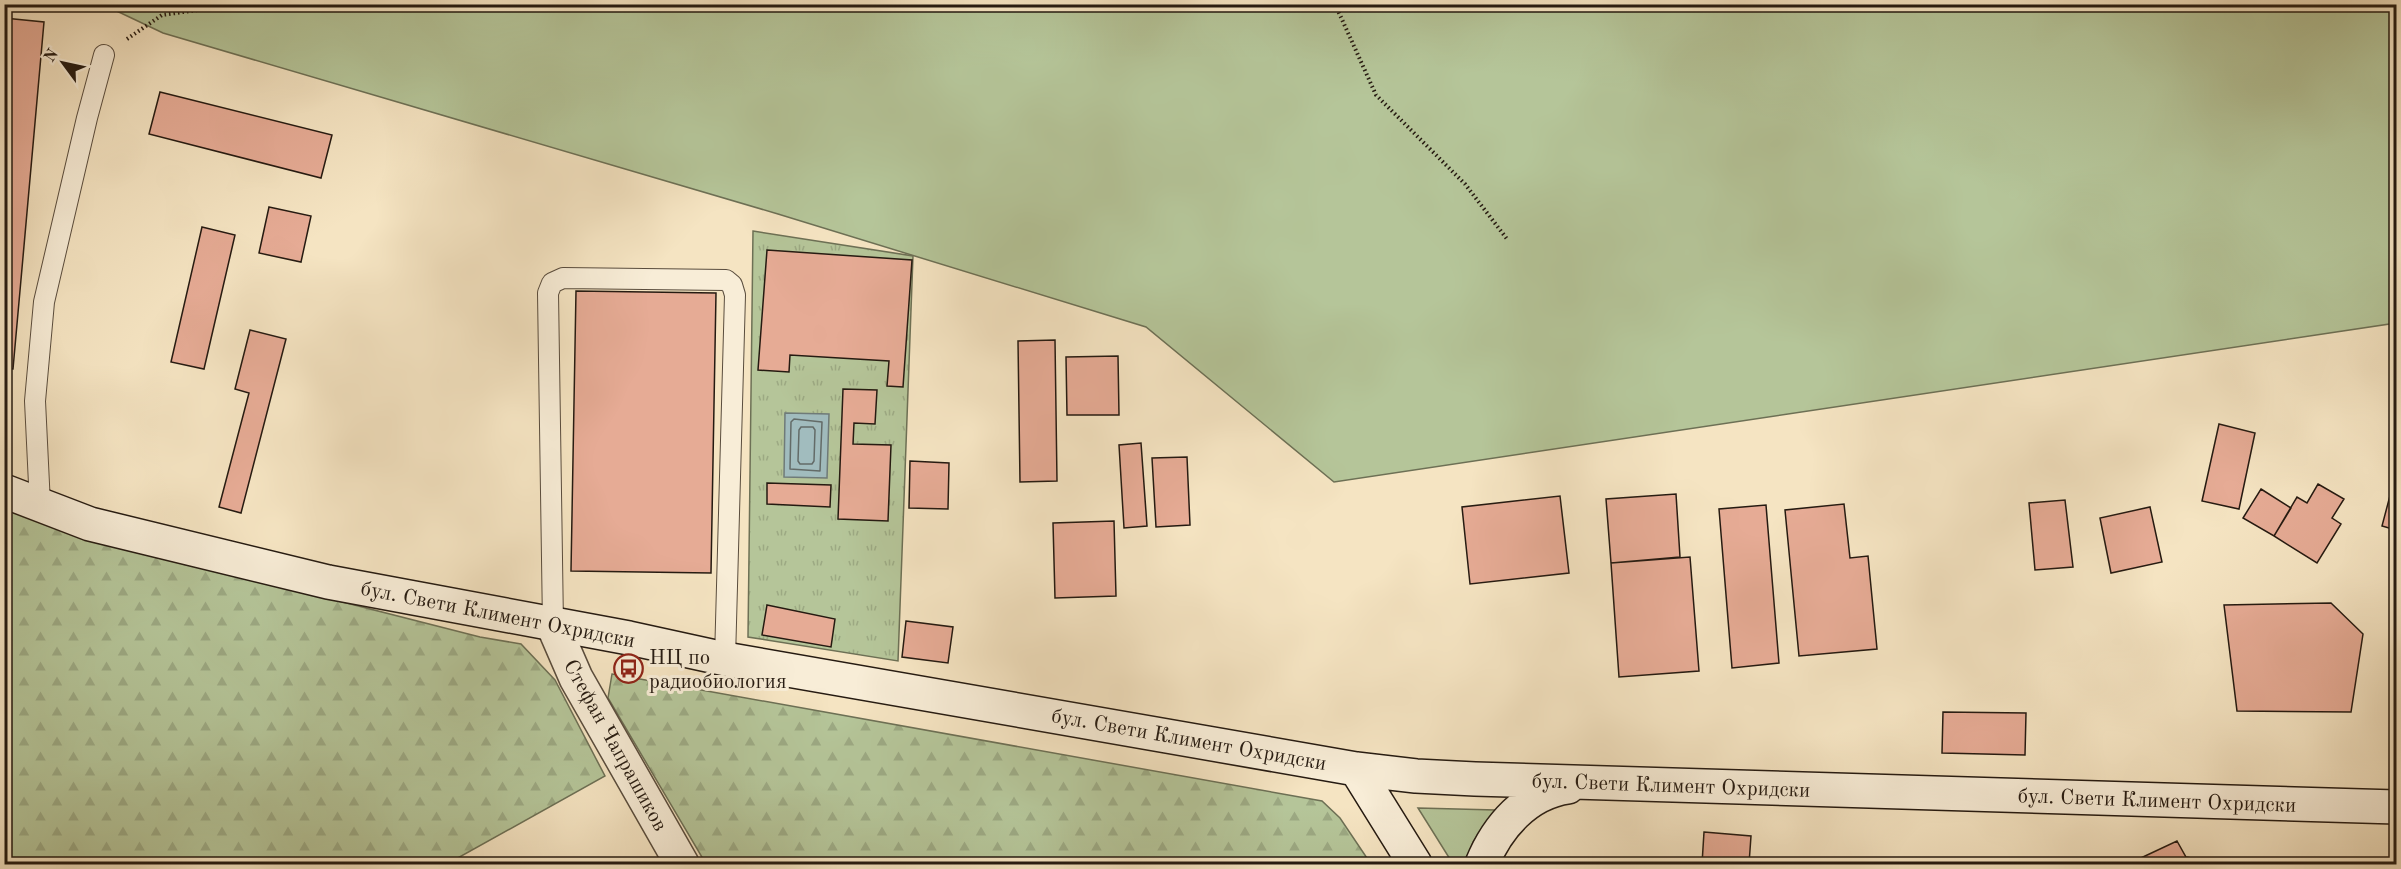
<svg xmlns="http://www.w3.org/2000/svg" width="2401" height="869" font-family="'Old Standard TT',serif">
  <defs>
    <pattern id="forest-firs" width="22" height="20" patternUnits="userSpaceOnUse" patternTransform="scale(1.5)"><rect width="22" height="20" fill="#b5c599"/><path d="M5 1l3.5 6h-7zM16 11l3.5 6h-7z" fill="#9ca983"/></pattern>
    <pattern id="park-tufts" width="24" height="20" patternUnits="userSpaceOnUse" patternTransform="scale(1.5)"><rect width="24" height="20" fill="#b5c599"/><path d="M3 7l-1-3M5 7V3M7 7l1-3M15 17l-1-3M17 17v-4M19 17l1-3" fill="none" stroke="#9ca983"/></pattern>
  </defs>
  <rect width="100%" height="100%" fill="#f5e4c2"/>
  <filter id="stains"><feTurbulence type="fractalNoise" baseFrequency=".00333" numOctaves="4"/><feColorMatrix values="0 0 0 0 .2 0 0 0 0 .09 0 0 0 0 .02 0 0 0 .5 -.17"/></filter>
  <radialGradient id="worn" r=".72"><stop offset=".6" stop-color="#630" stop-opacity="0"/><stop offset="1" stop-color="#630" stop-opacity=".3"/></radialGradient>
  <path fill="#b5c599" stroke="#6d7055" stroke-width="1.5" d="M104 5H2396V323L1334 482 1146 327 778 214 163 33Z
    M1418 808 1495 810 1473 842 1465 864H1453Z"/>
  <path fill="url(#forest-firs)" stroke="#6d7055" stroke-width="1.5" d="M4 504 84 536 480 637 521 644 555 680 605 776 447 864H5Z
    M612 674 1322 801 1340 818 1371 864H706L608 698Z"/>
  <path fill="url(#park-tufts)" stroke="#6d7055" stroke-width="1.5" d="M753 231 913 256 898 661 748 637Z"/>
  <path fill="#a1bcbe" stroke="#6f7b79" stroke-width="1.5" d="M785 413 829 414 827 478 784 477Z"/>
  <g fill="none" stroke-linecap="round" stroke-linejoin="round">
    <path stroke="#636b68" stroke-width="1.5" d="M794 419 822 422 820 471 790 469 791 422Z
      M801 427H813L815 430 814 461 812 464H800L798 461 799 430Z"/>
  </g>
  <path fill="#e6ab95" stroke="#251a11" stroke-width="1.5" d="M4 18 44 22 13 369 4 368Z
    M160 92 332 135 321 178 149 134Z
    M269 207 311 216 301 262 259 253Z
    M202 227 235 235 204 369 171 362Z
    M767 250 912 260 903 387 887 386 889 361 790 355 789 372 758 370Z
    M576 291 716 293 711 573 571 571Z
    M250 330 286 339 241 513 219 507 249 393 235 389Z
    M1055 340 1057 481 1020 482 1018 341Z
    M1118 356 1119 415H1067L1066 357Z
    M843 389 877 390 875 424 854 423 853 444 891 445 888 521 838 519Z
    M2219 424 2255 433 2239 509 2202 501Z
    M1141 443 1147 526 1124 528 1119 445Z
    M1187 457 1190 525 1156 527 1152 458Z
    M910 461 949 463 948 509 909 508Z
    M767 483 831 485 830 507 767 504Z
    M2318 484 2344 499 2332 518 2341 524 2317 563 2274 536 2297 497 2307 503Z
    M2392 488 2396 490V530L2382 526Z
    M2261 489 2291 508 2274 536 2243 518Z
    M1676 494 1680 557 1611 563 1606 499Z
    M1560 496 1569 573 1470 584 1462 507Z
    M2065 500 2073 567 2035 570 2029 503Z
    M1844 504 1850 558 1868 556 1877 649 1799 656 1785 510Z
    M1766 505 1779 663 1732 668 1719 509Z
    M2150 507 2162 562 2111 573 2100 518Z
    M1114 521 1116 596 1055 598 1053 523Z
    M1690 557 1699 671 1619 677 1611 563Z
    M2331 603 2363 634 2351 712 2237 711 2224 605Z
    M767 605 835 619 831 647 762 635Z
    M906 621 953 627 948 663 902 657Z
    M1943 712 2026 713 2025 755 1942 753Z
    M1704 832 1751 836 1749 864H1702Z
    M2177 841 2186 857 2209 861 2211 864H2128Z"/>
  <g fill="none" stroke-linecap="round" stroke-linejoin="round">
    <defs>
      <path id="lane" d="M40 505 35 401 44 302 87 118 104 55
        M553 625 548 293 552 283 563 278 726 280 732 285 735 295 725 659"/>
      <path id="street" d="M553 625 576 678 682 864"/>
      <path id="secondary" d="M4 491 90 524 328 582 629 638 725 659 1356 769 1416 776 1475 779 2396 807
        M1356 769 1415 864
        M1482 864C1497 827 1526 793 1568 787"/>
    </defs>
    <use href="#lane" stroke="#594c3d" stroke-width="22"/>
    <use href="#street" stroke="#594c3d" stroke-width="36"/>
    <use href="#secondary" stroke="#251a11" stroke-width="36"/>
    <path stroke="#251a11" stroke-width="4" stroke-dasharray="1.5 3" stroke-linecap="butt" d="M1335 4 1376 95 1465 184 1507 239
      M127 39 162 15 240 4"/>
    <use href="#lane" stroke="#f8edd7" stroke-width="20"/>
    <use href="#street" stroke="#f8edd7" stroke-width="33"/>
    <use href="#secondary" stroke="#f8edd7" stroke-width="33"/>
  </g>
  <defs>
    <symbol id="bus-ring" viewBox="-11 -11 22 22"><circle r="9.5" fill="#f8edd7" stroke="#8f2418" stroke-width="1.5"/><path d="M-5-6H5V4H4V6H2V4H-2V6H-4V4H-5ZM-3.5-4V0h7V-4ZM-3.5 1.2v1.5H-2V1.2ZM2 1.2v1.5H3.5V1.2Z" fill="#8f2418"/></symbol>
  </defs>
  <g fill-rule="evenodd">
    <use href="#bus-ring" x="612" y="652" width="33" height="33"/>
  </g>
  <g text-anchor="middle" stroke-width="6" stroke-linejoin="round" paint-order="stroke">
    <g font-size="21" fill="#251a11" stroke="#f8edd7">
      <text transform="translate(498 614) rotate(11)" y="7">бул. Свети Климент Охридски</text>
      <text transform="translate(1189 739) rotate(10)" y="7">бул. Свети Климент Охридски</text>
      <text transform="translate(616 745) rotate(61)" y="7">Стефан Чапрашиков</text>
      <text transform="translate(1671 785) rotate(2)" y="7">бул. Свети Климент Охридски</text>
      <text transform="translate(2157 800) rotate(2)" y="7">бул. Свети Климент Охридски</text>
    </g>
    <g font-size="21" fill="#251a11" stroke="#f8edd7" text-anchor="start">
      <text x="649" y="664">НЦ по<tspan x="649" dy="24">радиобиология</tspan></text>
    </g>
  </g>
  <rect width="2401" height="869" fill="none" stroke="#f5e4c2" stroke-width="24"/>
  <rect x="6" y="6" width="2389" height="857" fill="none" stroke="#251a11" stroke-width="3"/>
  <rect x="12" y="12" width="2377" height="845" fill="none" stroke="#251a11" stroke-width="1.5"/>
  <g transform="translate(63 63) rotate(303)" stroke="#f8edd7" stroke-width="4.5" paint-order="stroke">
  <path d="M0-4.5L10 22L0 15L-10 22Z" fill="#251a11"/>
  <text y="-9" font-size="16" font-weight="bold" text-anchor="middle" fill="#251a11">N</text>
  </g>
  <rect width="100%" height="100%" filter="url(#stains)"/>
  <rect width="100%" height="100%" fill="url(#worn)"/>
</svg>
